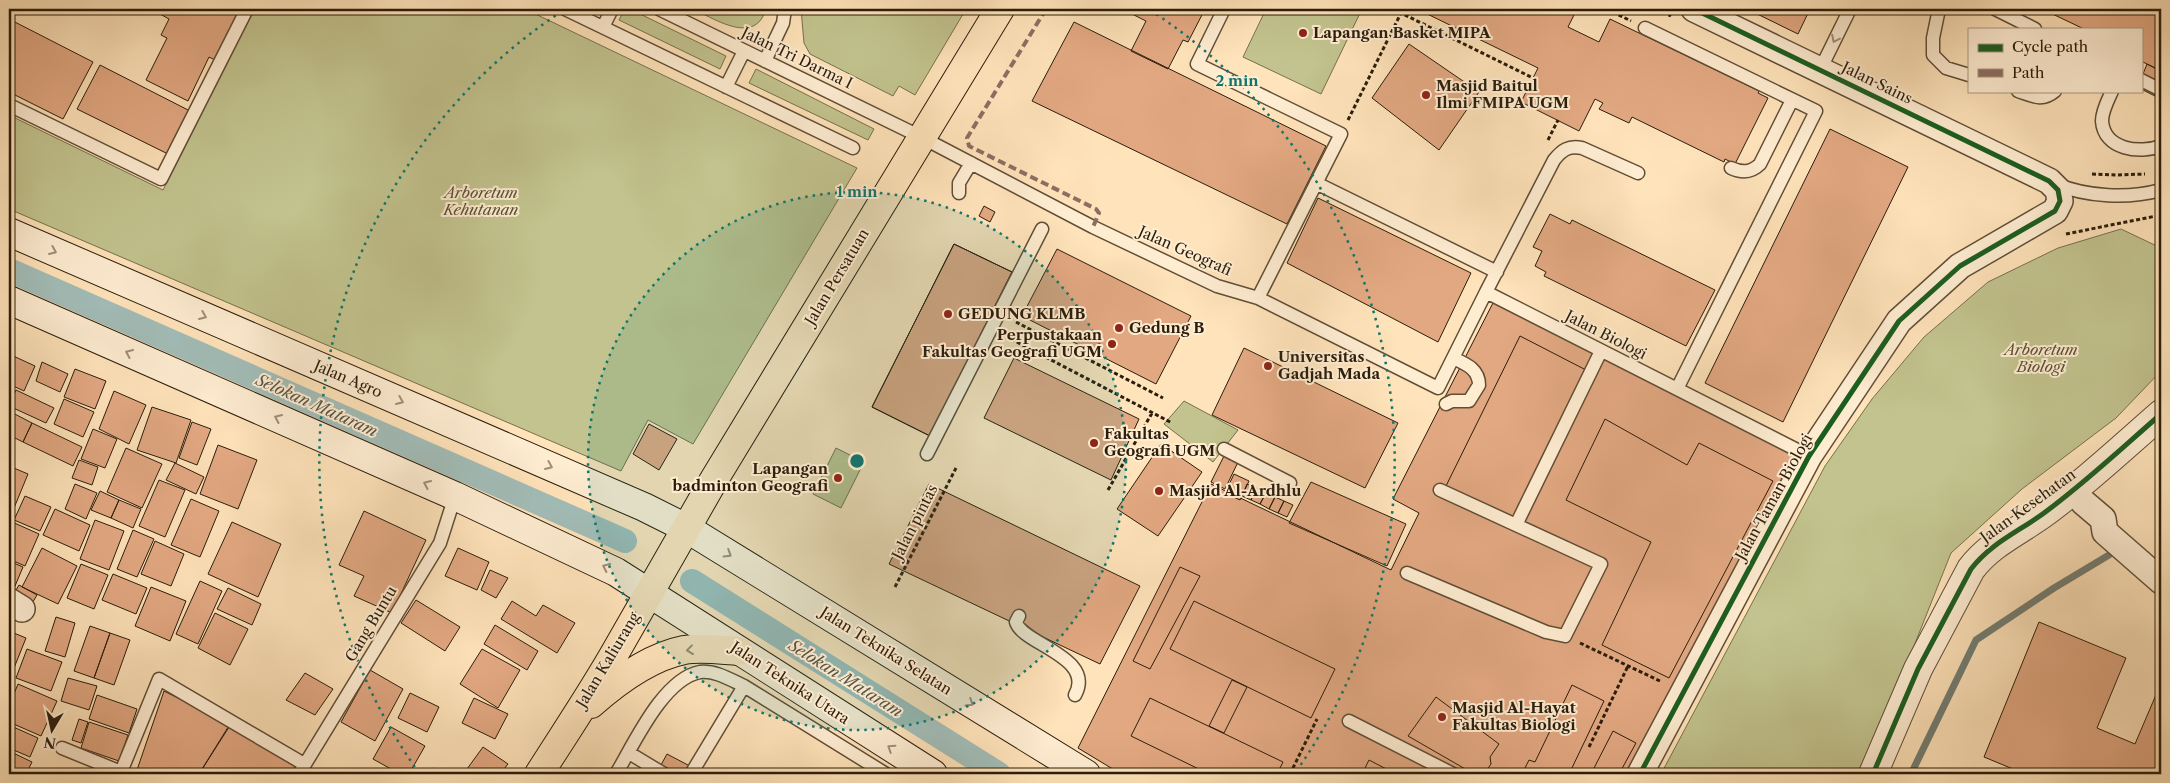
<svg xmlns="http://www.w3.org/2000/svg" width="2170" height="783" font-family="'Libre Caslon Text',serif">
  <rect width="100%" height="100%" fill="#ffe3ba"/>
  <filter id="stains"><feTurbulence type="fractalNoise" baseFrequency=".004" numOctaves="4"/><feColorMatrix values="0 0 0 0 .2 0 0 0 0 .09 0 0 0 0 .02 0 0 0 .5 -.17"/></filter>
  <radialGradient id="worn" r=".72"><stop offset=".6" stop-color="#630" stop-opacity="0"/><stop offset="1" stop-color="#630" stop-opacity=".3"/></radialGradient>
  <path fill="#c2c38e" stroke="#76704c" d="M254 9H525L857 168 693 444 648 420 621 471 9 209V115L163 190Z
    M625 9H630L726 56 720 69 619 20Z
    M693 9H766C755 46 715 19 693 9Z
    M801 9H966L915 95 899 86 893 96 810 54 804 43Z
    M1266 9H1362L1321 94 1243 57Z
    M756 69 874 129 868 140 749 83Z
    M2121 229 2161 248V371L2116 418 2022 489 1951 553 1863 774H1661L1825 466 1872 399 1924 337 1988 282 2058 248Z
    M1184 401 1238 430 1213 462 1164 424Z
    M836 448 864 462 841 508 813 494Z"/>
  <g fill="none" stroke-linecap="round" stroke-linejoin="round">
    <path stroke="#727d73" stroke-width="7" d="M2161 534V535
      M1911 774 1976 640 2054 588 2109 555"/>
    <path stroke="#a2bdb8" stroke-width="24" d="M9 270 625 541
      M692 581 999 774"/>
  </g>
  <path fill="#e2a882" stroke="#2b1d0b" d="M151 9H241L215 60 209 57 188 101 146 80 167 38 161 35 169 19Z
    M1122 9H1205L1188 42 1183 40 1168 69 1131 51 1146 21Z
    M1417 9H1577L1568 27 1599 42 1610 19 1759 91 1758 93 1768 98 1735 164 1725 159 1724 162 1632 117 1629 123 1599 109 1603 103 1595 99 1579 131 1521 102 1538 68Z
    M1747 9H1810L1798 34Z
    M2042 9H2161V71L2141 61V29H2084Z
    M9 19 93 62 63 119 9 92Z
    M1074 22 1326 146 1287 224 1032 101Z
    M1409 44 1479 92 1439 150 1372 98Z
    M2147 64 2161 71V99L2141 89V79Z
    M100 65 190 111 168 154 77 109Z
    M1830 129 1908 167 1783 422 1705 383Z
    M1318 198 1471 273 1438 342 1287 263Z
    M984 206 995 212 990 222 979 216Z
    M1550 214 1570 224 1572 220 1715 290 1686 346 1544 276 1546 272 1535 266 1542 251 1533 247Z
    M954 244 1012 272 930 436 872 407Z
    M954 244 1012 272 930 436 872 407Z
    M1057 249 1191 316 1156 384 1022 316Z
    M1496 297 1797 450 1626 774H1121L1078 748 1211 484 1391 570 1419 513 1393 499Z
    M1520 336 1586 370 1513 519 1446 486Z
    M1244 348 1398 423 1365 488 1212 415Z
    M9 354 35 366 24 391 9 384Z
    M1014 358 1139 419 1111 480 984 418Z
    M42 362 68 374 60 392 36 381Z
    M75 369 106 381 95 409 64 397Z
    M16 390 54 408 46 423 9 406Z
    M114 391 146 405 129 444 99 429Z
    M64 399 94 412 83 437 54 424Z
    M152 407 191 420 176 463 137 450Z
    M9 411 32 423 23 442 9 435Z
    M1605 419 1687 465 1699 443 1773 481 1669 678 1602 645 1651 542 1566 500Z
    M192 422 211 429 197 465 179 458Z
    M32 423 82 447 73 466 23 442Z
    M649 424 677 439 659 470 633 454Z
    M93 429 117 439 105 468 81 459Z
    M1161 444 1202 472 1158 536 1117 509Z
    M218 445 257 460 238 509 200 494Z
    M126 448 162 464 142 508 107 492Z
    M1225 454 1239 460 1225 489 1211 482Z
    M79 460 98 467 92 485 72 478Z
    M175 463 204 477 196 494 166 480Z
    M9 466 28 474 14 508 9 506Z
    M1234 474 1249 481 1240 500 1225 493Z
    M159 480 185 490 165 537 139 526Z
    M1311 482 1406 524 1387 566 1289 523Z
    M75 484 97 493 86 519 65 509Z
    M929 484 1140 586 1100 664 889 564Z
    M1247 484 1256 488 1251 500 1242 496Z
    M1256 488 1266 493 1260 504 1251 500Z
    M100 491 119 500 111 518 91 510Z
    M1266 493 1275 497 1269 509 1260 504Z
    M25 496 51 507 40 531 14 520Z
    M1275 497 1284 501 1278 513 1269 509Z
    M191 499 219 511 200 557 171 545Z
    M119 500 141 509 133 528 111 518Z
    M1284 501 1293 505 1287 517 1278 513Z
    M55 509 90 525 79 551 43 535Z
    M364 511 426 540 392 613 354 596 364 576 339 565Z
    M95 520 124 531 109 570 80 559Z
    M10 521 39 534 25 566 9 559Z
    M232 522 281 544 258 597 208 574Z
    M133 530 154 539 137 577 117 569Z
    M155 541 184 554 171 586 141 574Z
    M42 548 77 566 58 604 22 587Z
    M458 548 489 562 477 590 445 576Z
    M9 561 23 567 10 598 9 597Z
    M81 564 108 575 94 609 67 598Z
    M1180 567 1200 576 1150 669 1133 661Z
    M490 570 508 578 496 598 481 590Z
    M113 574 147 588 136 614 102 600Z
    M200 581 222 591 198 644 176 634Z
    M19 585 37 595 31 605 13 595Z
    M151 587 186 601 170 641 135 626Z
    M228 588 261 604 252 625 217 609Z
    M416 600 460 627 445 651 401 623Z
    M512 601 536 616 543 605 575 623 557 653 501 619Z
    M1194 601 1335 669 1311 718 1170 649Z
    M215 613 248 629 230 665 198 648Z
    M56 617 75 623 65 657 45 651Z
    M2039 622 2126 658 2097 728 2135 744 2161 683V774H2025L1984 757Z
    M495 625 538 651 527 670 484 644Z
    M90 626 110 633 94 678 74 671Z
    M9 631 26 638 10 678H9Z
    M110 633 130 640 114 685 94 678Z
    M27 649 62 662 51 691 16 678Z
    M482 649 520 670 498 708 460 684Z
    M370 670 403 689 375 741 341 722Z
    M305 673 333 689 315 715 286 700Z
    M68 678 97 686 89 710 61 701Z
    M1232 680 1247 687 1224 733 1209 726Z
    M18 684 57 701 41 736 9 722V706Z
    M1572 685 1604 701 1570 772 1575 774H1522L1529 760 1535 762Z
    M164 691 230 724 199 774H144L137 770Z
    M410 693 439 707 427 732 398 718Z
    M97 695 137 709 129 733 89 719Z
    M1436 697 1499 744 1490 757 1491 764 1484 774H1474L1408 736Z
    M474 698 508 714 495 739 462 723Z
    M1150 698 1283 762 1277 774H1209L1131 736Z
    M79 719 88 722 81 743 72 740Z
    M89 722 128 735 119 761 81 748Z
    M231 724 299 764 293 774H199Z
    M9 725 38 738 30 757 9 748Z
    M391 727 425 746 409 774H400L373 759Z
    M1613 731 1636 743 1619 774H1591Z
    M483 747 508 764 500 774H474L467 769Z
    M9 751 32 762 26 774H9Z
    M667 754 705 774H656Z
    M1369 760 1396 774H1362Z
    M433 768 444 774H429Z"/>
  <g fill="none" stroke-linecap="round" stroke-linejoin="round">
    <defs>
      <path id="service" d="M565 9 853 148
        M659 9 921 137 1093 227 1217 286 1258 298 1438 388 1486 292 1809 456
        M1224 9 1197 64 1341 134 1258 298
        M1939 9 1933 38V55L1946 68 1969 75
        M1995 9 2035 29
        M603 27 612 9
        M1645 28 1816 111 1677 389
        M765 61 783 23 785 9
        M1820 70 1850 9
        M2141 80 2161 90
        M726 87 744 51
        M2018 91C2033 96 2042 102 2055 91
        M2112 91C2108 100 2102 111 2102 121 2104 150 2140 154 2161 146
        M9 105 161 179 247 9
        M1731 168C1742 173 1751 173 1760 164L1792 100
        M1316 183 1497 272
        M2056 184C2087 197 2128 199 2161 190
        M959 193V183L971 163
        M1486 292 1554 160C1562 150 1569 145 1582 148L1638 173
        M1446 404 1452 401H1469L1479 385C1479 369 1466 364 1453 358
        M1224 449 1290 483
        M927 454 1042 229
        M1516 525 1601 351
        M1407 573 1546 632 1565 636 1601 564 1440 490
        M1019 616 1016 622C1022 644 1096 657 1075 695
        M744 686 886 774
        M1349 721 1453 774
        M62 748 121 772
        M629 753 664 774
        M125 774 121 772 159 679 304 764
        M299 774 440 543 455 496
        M616 774C634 744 663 679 700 672 715 670 731 680 744 686L691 774"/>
      <path id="minor" d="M2083 502 2103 519 2105 532 2161 581
        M9 601 22 609
        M1640 774 1809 456 1899 321 1960 266 2055 211 2060 201 2058 190 2049 181 1694 9"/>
      <path id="tertiary" d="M1873 774 1918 669 1971 569C1991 543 2018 532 2044 513 2085 483 2123 447 2161 414"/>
      <path id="secondary" d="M9 232 644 507 686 528 1086 774
        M9 300 455 496 616 572 933 774"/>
      <path id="primary" d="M591 704C617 681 649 657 684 650 702 647 721 650 739 651
        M539 774C565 733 592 693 616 651 649 593 682 536 715 478L1000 9"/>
    </defs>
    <use href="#service" stroke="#604e37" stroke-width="15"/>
    <use href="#minor" stroke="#604e37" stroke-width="28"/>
    <use href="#tertiary" stroke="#604e37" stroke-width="30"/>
    <use href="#secondary" stroke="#2b1d0b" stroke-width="30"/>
    <use href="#primary" stroke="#2b1d0b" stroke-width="30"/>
    <path stroke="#2b1d0b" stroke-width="3" stroke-dasharray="4 2.5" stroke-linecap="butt" d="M1396 9 1401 13
      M1607 9 1631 21
      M1657 9 1671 16
      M1348 120 1401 13 1533 78
      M1548 140 1558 120
      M2092 174 2117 175 2145 174
      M2066 234 2161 215
      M1016 322 1163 398
      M1011 339 1172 423
      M1108 490 1152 413
      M895 587 956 468
      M1580 643 1662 682
      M1589 747 1628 666
      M1290 774 1317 719"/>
    <use href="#service" stroke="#ffedd2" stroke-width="12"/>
    <use href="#minor" stroke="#ffedd2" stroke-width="25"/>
    <use href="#tertiary" stroke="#ffedd2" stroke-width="28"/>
    <use href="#secondary" stroke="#ffedd2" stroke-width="28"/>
    <use href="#primary" stroke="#ffe3ba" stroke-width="28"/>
    <path stroke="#8d6e63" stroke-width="4" stroke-dasharray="8 4" stroke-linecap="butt" d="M1046 9 967 138 969 146 1096 209 1099 213 1093 227"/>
    <defs>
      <path id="cycleway" d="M1640 774 1809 456 1899 321 1960 266 2055 211 2060 201 2058 190 2049 181 1694 9
        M1873 774 1918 669 1971 569C1991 543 2018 532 2044 513 2085 483 2123 447 2161 414"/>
    </defs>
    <use href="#cycleway" stroke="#ffedd2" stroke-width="8"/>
    <use href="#cycleway" stroke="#1b5e20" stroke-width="5"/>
  </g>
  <defs><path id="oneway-chevron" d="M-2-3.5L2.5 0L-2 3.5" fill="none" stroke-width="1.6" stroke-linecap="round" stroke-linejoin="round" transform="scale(1.25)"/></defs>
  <g stroke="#a08f78">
    <use href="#oneway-chevron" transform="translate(1835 39) rotate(116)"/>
    <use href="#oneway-chevron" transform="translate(53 251) rotate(23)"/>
    <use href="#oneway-chevron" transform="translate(203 316) rotate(23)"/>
    <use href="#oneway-chevron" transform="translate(129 353) rotate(-156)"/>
    <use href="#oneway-chevron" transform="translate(400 401) rotate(23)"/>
    <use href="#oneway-chevron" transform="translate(278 418) rotate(-156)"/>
    <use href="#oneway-chevron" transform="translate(549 466) rotate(23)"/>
    <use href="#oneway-chevron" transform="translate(427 484) rotate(-156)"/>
    <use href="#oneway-chevron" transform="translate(728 554) rotate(32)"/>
    <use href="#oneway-chevron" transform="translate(606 567) rotate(-155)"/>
    <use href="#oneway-chevron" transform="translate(970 703) rotate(32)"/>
    <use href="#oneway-chevron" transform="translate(891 748) rotate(-147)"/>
  </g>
  <use stroke="#a08a6b" href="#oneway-chevron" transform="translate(690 650) rotate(173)"/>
  <circle cx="857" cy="461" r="269" fill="#0f766e" fill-opacity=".12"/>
  <g fill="none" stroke="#0f766e" stroke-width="2.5" stroke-dasharray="2.5 5">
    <circle cx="857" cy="461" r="269"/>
    <path d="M419 773A538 538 0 0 1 564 10M1150 10A538 538 0 0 1 1295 773"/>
  </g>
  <g fill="#8f2418" stroke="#ffedd2" stroke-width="2">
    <circle cx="1303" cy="33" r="5"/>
    <circle cx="1426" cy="95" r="5"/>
    <circle cx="948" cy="314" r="5"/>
    <circle cx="1119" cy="328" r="5"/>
    <circle cx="1112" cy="344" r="5"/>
    <circle cx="1268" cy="366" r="5"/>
    <circle cx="1094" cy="443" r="5"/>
    <circle cx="838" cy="478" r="5"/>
    <circle cx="1159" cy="491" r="5"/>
    <circle cx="1442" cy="717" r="5"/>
  </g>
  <g text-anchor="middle" stroke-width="4" stroke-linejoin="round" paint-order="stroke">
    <g font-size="15" font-weight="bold" fill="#2b1d0b" stroke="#ffedd2" text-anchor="start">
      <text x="1313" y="38">Lapangan Basket MIPA</text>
      <text x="1436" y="91">Masjid Baitul<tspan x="1436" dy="17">Ilmi FMIPA UGM</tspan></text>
      <text x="958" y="319">GEDUNG KLMB</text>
      <text x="1129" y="333">Gedung B</text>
      <text x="1102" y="340" text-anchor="end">Perpustakaan<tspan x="1102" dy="17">Fakultas Geografi UGM</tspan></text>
      <text x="1278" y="362">Universitas<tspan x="1278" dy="17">Gadjah Mada</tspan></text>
      <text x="1104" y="439">Fakultas<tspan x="1104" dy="17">Geografi UGM</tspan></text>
      <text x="828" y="474" text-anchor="end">Lapangan<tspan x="828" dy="17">badminton Geografi</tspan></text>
      <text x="1169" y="496">Masjid Al-Ardhlu</text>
      <text x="1452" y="713">Masjid Al-Hayat<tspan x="1452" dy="17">Fakultas Biologi</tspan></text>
    </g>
    <g font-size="15" fill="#2b1d0b" stroke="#ffedd2">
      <text transform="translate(797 58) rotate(26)" y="5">Jalan Tri Darma I</text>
      <text transform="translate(1877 83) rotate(26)" y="5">Jalan Sains</text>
      <text transform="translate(1185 251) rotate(24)" y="5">Jalan Geografi</text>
      <text transform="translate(837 277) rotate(-59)" y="5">Jalan Persatuan</text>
      <text transform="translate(1606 335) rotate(27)" y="5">Jalan Biologi</text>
      <text transform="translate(348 379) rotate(23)" y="5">Jalan Agro</text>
      <text transform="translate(1774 497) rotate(-61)" y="5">Jalan Taman Biologi</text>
      <text transform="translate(2028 506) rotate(-36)" y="5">Jalan Kesehatan</text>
      <text transform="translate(915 522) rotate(-63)" y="5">Jalan pintas</text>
      <text transform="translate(371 624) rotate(-59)" y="5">Gang Buntu</text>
      <text transform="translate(886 651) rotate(32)" y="5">Jalan Teknika Selatan</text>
      <text transform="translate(608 660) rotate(-59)" y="5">Jalan Kaliurang</text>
      <text transform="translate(790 683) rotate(33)" y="5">Jalan Teknika Utara</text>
    </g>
    <g font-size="15" font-style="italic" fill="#584f32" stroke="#ffedd2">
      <text x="481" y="198">Arboretum<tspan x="481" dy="17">Kehutanan</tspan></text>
      <text x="2041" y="355">Arboretum<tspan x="2041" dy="17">Biologi</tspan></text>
    </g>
    <g font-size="16" font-style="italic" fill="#555548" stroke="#ffedd2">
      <text transform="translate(317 405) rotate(24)" y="6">Selokan Mataram</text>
      <text transform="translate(846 678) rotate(32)" y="6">Selokan Mataram</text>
    </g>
  </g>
  <circle cx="857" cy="461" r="8" fill="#0f766e" stroke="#ffedd2" stroke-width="2.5"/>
  <g font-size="15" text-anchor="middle" font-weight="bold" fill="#0f766e" stroke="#ffedd2" stroke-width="4" stroke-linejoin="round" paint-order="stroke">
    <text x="1237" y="86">2 min</text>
    <text x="857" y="197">1 min</text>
  </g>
  <rect width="2170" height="783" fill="none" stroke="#ffe3ba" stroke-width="30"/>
  <rect x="10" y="10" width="2150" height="763" fill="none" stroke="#2b1d0b" stroke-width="2.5"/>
  <rect x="15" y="15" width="2140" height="753" fill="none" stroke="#2b1d0b"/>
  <rect x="1968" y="28" width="175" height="65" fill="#ffedd2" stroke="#aa9a82"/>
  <rect x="1978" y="44" width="25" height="8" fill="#1b5e20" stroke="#aa9a82"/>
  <text x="2012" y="52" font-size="15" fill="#2b1d0b">Cycle path</text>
  <rect x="1978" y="69" width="25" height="8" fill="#8d6e63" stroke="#aa9a82"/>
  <text x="2012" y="78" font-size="15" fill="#2b1d0b">Path</text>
  <g transform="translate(52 730) rotate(189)" stroke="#ffedd2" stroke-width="4" paint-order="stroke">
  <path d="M0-4L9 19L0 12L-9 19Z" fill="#2b1d0b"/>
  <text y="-8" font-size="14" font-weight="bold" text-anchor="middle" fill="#2b1d0b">N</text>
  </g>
  <rect width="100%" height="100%" filter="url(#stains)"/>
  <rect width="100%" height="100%" fill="url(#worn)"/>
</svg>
